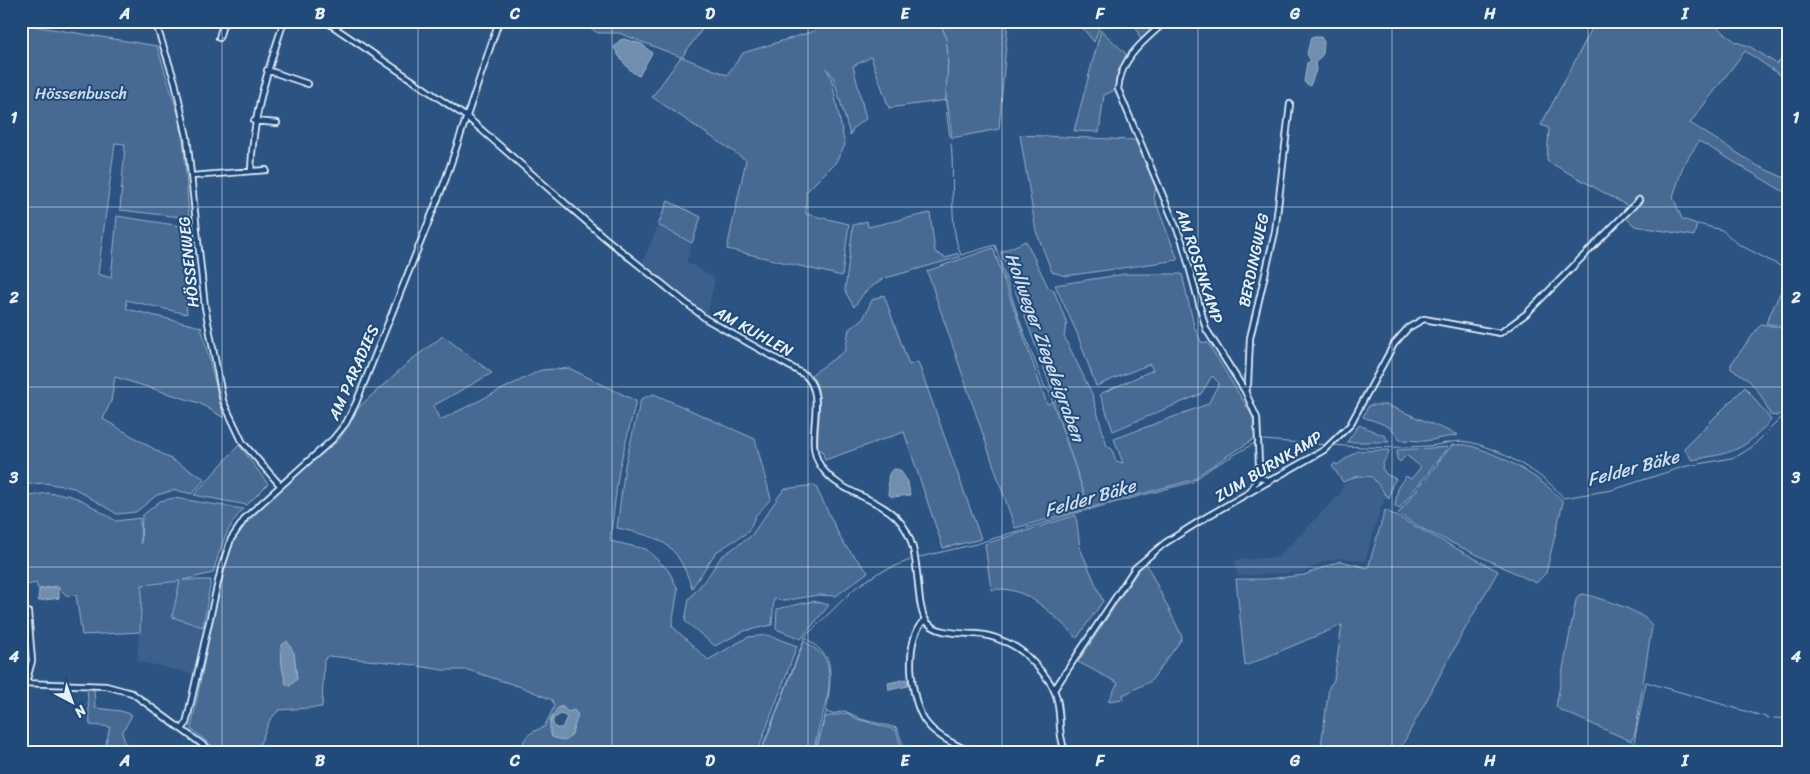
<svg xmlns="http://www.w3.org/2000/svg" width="1810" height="774" font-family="Sriracha,sans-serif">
  <rect width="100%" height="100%" fill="#2b5482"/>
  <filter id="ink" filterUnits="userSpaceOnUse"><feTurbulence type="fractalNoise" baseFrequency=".02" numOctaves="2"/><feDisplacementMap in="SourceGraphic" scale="10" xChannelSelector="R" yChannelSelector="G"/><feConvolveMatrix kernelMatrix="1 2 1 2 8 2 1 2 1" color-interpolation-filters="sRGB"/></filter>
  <g filter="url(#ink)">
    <path fill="#3a608b" d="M658 225 692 243 687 262 715 279 707 315 642 264Z
      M1358 477 1372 479 1386 498 1381 507 1365 561 1341 558 1322 562 1304 572 1237 576 1234 560 1278 557 1340 494 1343 484Z
      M180 581 172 617 203 627 193 674 137 661 142 585Z"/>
    <path fill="#476b93" stroke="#98aec6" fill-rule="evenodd" d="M580 21H708L682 57 727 75 743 53 814 31 817 21H1008L999 129 952 138 947 100 889 108 871 57 853 66 866 119 854 127 850 135 833 76 826 68 831 77 845 145 835 163 806 192V214L849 224 842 276 727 249 746 160 652 97 681 57 619 33H598Z
      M1077 21H1092L1099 29 1094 42Z
      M1134 21H1162L1163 22 1141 41Z
      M1596 21H1712L1713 24 1736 42 1749 46 1777 64 1789 50V81L1745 51 1690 123 1758 166 1789 180V195L1699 141 1683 166 1673 197 1682 219 1697 224 1694 236 1635 226 1621 214 1628 206 1547 161 1549 128 1541 125Z
      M21 24 157 46 179 117 184 146 189 218 120 210 125 144 115 143 98 274 111 278 117 216 181 226 187 314 126 300 127 309 201 327 224 418 199 403 115 377 111 401 103 419 205 479 192 494 175 490 157 495 136 512 117 514 74 488 44 483 21 485Z
      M1101 30 1126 54 1115 90 1104 95 1099 132 1074 131Z
      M1020 135 1135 140 1156 187 1154 198 1178 260 1065 276 1052 272 1036 231Z
      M668 201 701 217 692 243 658 225Z
      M930 213 935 252 946 258 957 253 960 257 882 279 864 293 854 307 845 291 853 225 867 221 868 227Z
      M1026 241 1048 287 1054 291 1067 323 1064 336 1092 394 1107 446 1112 449 1116 461 1123 463 1114 439 1208 404 1219 383 1212 376 1201 394 1113 431 1100 394 1153 370 1150 364 1096 386 1077 333 1055 285 1125 274H1182L1194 326 1201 342 1208 343 1253 417 1255 438C1234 453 1212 464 1192 480L1015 528 927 271 993 248 1047 404 1056 401 1001 252Z
      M1789 274V328L1766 323Z
      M884 295 909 365 918 362 981 539 943 548 904 432 825 460 822 450H818C816 428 826 393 811 375L845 351 849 329 863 319 872 300Z
      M1761 324 1789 329V408L1777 416 1770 415C1762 394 1752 379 1731 369V364Z
      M443 336 492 373 433 406 440 420 541 370 569 368 636 401 619 469 610 541 646 549 668 570 678 589 672 626 708 660 748 637 768 635 797 646 757 753H521C523 736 529 733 544 727L554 707 552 700 524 688 468 670H442L407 664 328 656 324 660 322 707 279 710 270 720 256 753H221L191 729 220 583 234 540 240 530 283 486 339 440 360 406 411 360ZM294 653 297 679 286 683ZM559 707H563L568 712 565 741 549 722Z
      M1745 387 1771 420C1744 451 1732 453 1692 460L1684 448Z
      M654 394 755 439 771 499 756 515 748 532 716 552 692 588C676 541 662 538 617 528L625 465 641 399Z
      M1369 405H1387L1458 435 1425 441 1399 440C1396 426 1376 422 1363 417Z
      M1359 425 1385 436 1389 442H1347Z
      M239 445 268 484 247 505 194 495Z
      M1452 445C1458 445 1465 444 1471 446 1500 454 1545 479 1563 502L1546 573 1536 583 1425 530 1398 514Z
      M1448 447 1399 509 1395 506 1398 487 1406 476 1411 479 1421 467 1406 455 1400 462 1397 459V450Z
      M1389 450C1388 457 1383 460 1382 468L1386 474 1396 479 1392 485 1389 499 1372 477 1358 476 1343 482 1332 466 1335 463 1337 465 1357 451Z
      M815 485 843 543 868 572 836 596 818 595 783 601 774 598 772 625 744 631 715 646 685 621 689 599 709 575 721 557 751 536 784 489Z
      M46 493 68 495 82 500 116 521 140 518 141 544 142 516 160 501 174 498 243 509C226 528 220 549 213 573L183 580H211L203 627 172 617 180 581 142 585 140 632 82 635 76 595 67 596 57 586 38 589 36 583 21 586V498Z
      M1385 510 1498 571 1461 636 1398 753H1320L1329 687 1334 680 1342 625 1245 666 1236 579H1267L1304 575 1340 561 1368 568Z
      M1076 515 1080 548 1103 601 1077 638C1055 617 1026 583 991 590L985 544Z
      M1146 563 1182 636 1181 640 1151 681 1123 695 1124 699 1108 701 1118 683 1078 662 1138 571Z
      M1584 594C1600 599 1644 610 1652 626L1635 734 1631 741 1560 710 1556 706 1576 600 1579 595Z
      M813 601 829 605 801 639 776 629 777 609Z
      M804 641C812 647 824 653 827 663 836 692 816 724 814 753H761Z
      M87 688 94 689 95 708 121 711 132 715 122 733 126 745 104 751 110 727 90 725Z
      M847 713 857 719 896 730 903 753H826L819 749 818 744 825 717Z"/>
    <path fill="#708ead" stroke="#a0b6cb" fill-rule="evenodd" d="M1311 37H1321L1324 42 1323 54 1315 63 1316 70 1310 86 1304 82 1307 63 1311 61 1307 54Z
      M624 39 642 44 652 53 639 76C631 74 617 55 614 47L620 40Z
      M895 469 900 470 908 482 910 495 892 497 888 494C890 484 884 473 895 469Z
      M55 587 59 589V598L38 601 39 590Z
      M287 641 294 653 297 679 290 686 286 684 282 667 281 646Z
      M907 679 908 686 889 690 888 683Z
      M559 707H563L568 712 574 710 578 715 571 736 565 741 552 737C547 725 551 717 559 707ZM561 714 567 717 562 728H556L553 724V719Z"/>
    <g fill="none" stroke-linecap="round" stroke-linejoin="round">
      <path stroke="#a0b6cb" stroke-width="1" d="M939 21C953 44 946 73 946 98 946 111 948 124 950 137
        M951 144C955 175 948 227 961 255L995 245 1019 319 1045 388 1049 391 1090 510
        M565 208 627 261
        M1698 224 1722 230 1738 244 1786 269
        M1263 440 1326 445
        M1333 445C1364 448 1395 448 1426 446 1439 446 1455 439 1468 442 1494 446 1549 476 1563 498L1612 490 1683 467 1736 457 1752 447 1789 410
        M920 557 976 544 1072 514 1192 482 1211 468 1255 443
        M806 638C812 643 821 649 826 657 834 667 828 700 826 712L832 714 845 711 861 719 897 728 903 745
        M1774 718 1789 719
        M760 753 805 637 855 588 878 573 910 560
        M824 753 815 748 826 713
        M1632 753 1646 682 1769 718"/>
      <defs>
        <path id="street" d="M155 21 175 82 187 137 205 307 223 401 243 443 280 485
          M325 21 468 118 604 237 706 319 805 375C829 398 803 438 820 465 838 494 874 495 897 518 918 539 916 574 920 601 921 607 922 614 925 619 935 637 968 632 985 635 999 638 1018 646 1028 657 1037 666 1049 678 1054 690 1063 709 1056 733 1066 753
          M1166 21C1144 41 1121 57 1118 89L1182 241 1206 329 1245 391 1257 418 1259 465 1257 479 1251 490
          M219 38 224 21
          M267 70 308 84
          M254 121 277 123
          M251 171C253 113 266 76 284 21
          M192 176 266 170
          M1245 391 1248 384 1250 338 1275 232 1290 104
          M1258 473 1261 478 1270 481
          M925 620C903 637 910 700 925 721 936 737 957 745 973 753
          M21 683 106 686 132 693 214 753
          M26 683 32 661 28 612
          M1054 690 1135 568 1165 543 1208 516 1324 450 1350 425 1394 344 1408 328 1424 319 1500 333 1526 314 1639 200
          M182 729 186 724 221 569 231 539 246 517 333 439 346 423 356 403 445 181 499 21"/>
      </defs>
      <use href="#street" stroke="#e8f1f8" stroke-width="8"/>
      <use href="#street" stroke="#1f4a7a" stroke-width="4.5"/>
    </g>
  </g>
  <path fill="none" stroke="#e8f1f8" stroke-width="1" stroke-opacity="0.55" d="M222 21V753M418 21V753M612 21V753M808 21V753M1002 21V753M1198 21V753M1392 21V753M1588 21V753M21 207H1789M21 387H1789M21 567H1789"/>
  <g text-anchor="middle" stroke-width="4" stroke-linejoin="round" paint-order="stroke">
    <g font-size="16" fill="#d0dde9" stroke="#1f4a7a">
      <text x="81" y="99">Hössenbusch</text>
    </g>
    <g font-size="16" fill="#e8f1f8" stroke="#1f4a7a">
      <text transform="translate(1253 260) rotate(-78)" y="6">BERDINGWEG</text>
      <text transform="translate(188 262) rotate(-96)" y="6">HÖSSENWEG</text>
      <text transform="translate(1200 266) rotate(72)" y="6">AM ROSENKAMP</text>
      <text transform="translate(754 331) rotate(29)" y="6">AM KUHLEN</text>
      <text transform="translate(353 372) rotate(-66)" y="6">AM PARADIES</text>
      <text transform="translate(1268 466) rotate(-31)" y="6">ZUM BURNKAMP</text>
    </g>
    <g font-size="18" font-style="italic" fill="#d0dde9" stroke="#1f4a7a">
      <text transform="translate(1045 347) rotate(70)" y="6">Hollweger Ziegeleigraben</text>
      <text transform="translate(1633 468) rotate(-15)" y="6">Felder Bäke</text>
      <text transform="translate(1090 498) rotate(-16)" y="6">Felder Bäke</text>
    </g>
  </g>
  <rect width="1810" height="774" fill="none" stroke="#1f4a7a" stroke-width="55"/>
  <g transform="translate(72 702) rotate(139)" stroke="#1f4a7a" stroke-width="4" paint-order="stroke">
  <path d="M0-4L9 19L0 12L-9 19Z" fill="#e8f1f8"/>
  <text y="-8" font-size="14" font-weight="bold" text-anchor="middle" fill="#e8f1f8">N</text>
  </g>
  <rect x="28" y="28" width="1754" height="718" fill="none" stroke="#e8f1f8" stroke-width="2"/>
  <g font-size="16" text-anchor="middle" font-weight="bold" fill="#e8f1f8">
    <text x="125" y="19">A</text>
    <text x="320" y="19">B</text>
    <text x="515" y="19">C</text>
    <text x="710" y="19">D</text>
    <text x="905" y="19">E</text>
    <text x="1100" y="19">F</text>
    <text x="1295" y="19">G</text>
    <text x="1490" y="19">H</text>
    <text x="1685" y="19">I</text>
    <text x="14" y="123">1</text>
    <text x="1796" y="123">1</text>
    <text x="14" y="303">2</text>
    <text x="1796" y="303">2</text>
    <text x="14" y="483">3</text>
    <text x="1796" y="483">3</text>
    <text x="14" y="662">4</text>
    <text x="1796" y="662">4</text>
    <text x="125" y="766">A</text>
    <text x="320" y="766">B</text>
    <text x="515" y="766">C</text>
    <text x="710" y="766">D</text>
    <text x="905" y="766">E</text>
    <text x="1100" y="766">F</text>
    <text x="1295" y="766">G</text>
    <text x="1490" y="766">H</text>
    <text x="1685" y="766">I</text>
  </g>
</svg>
